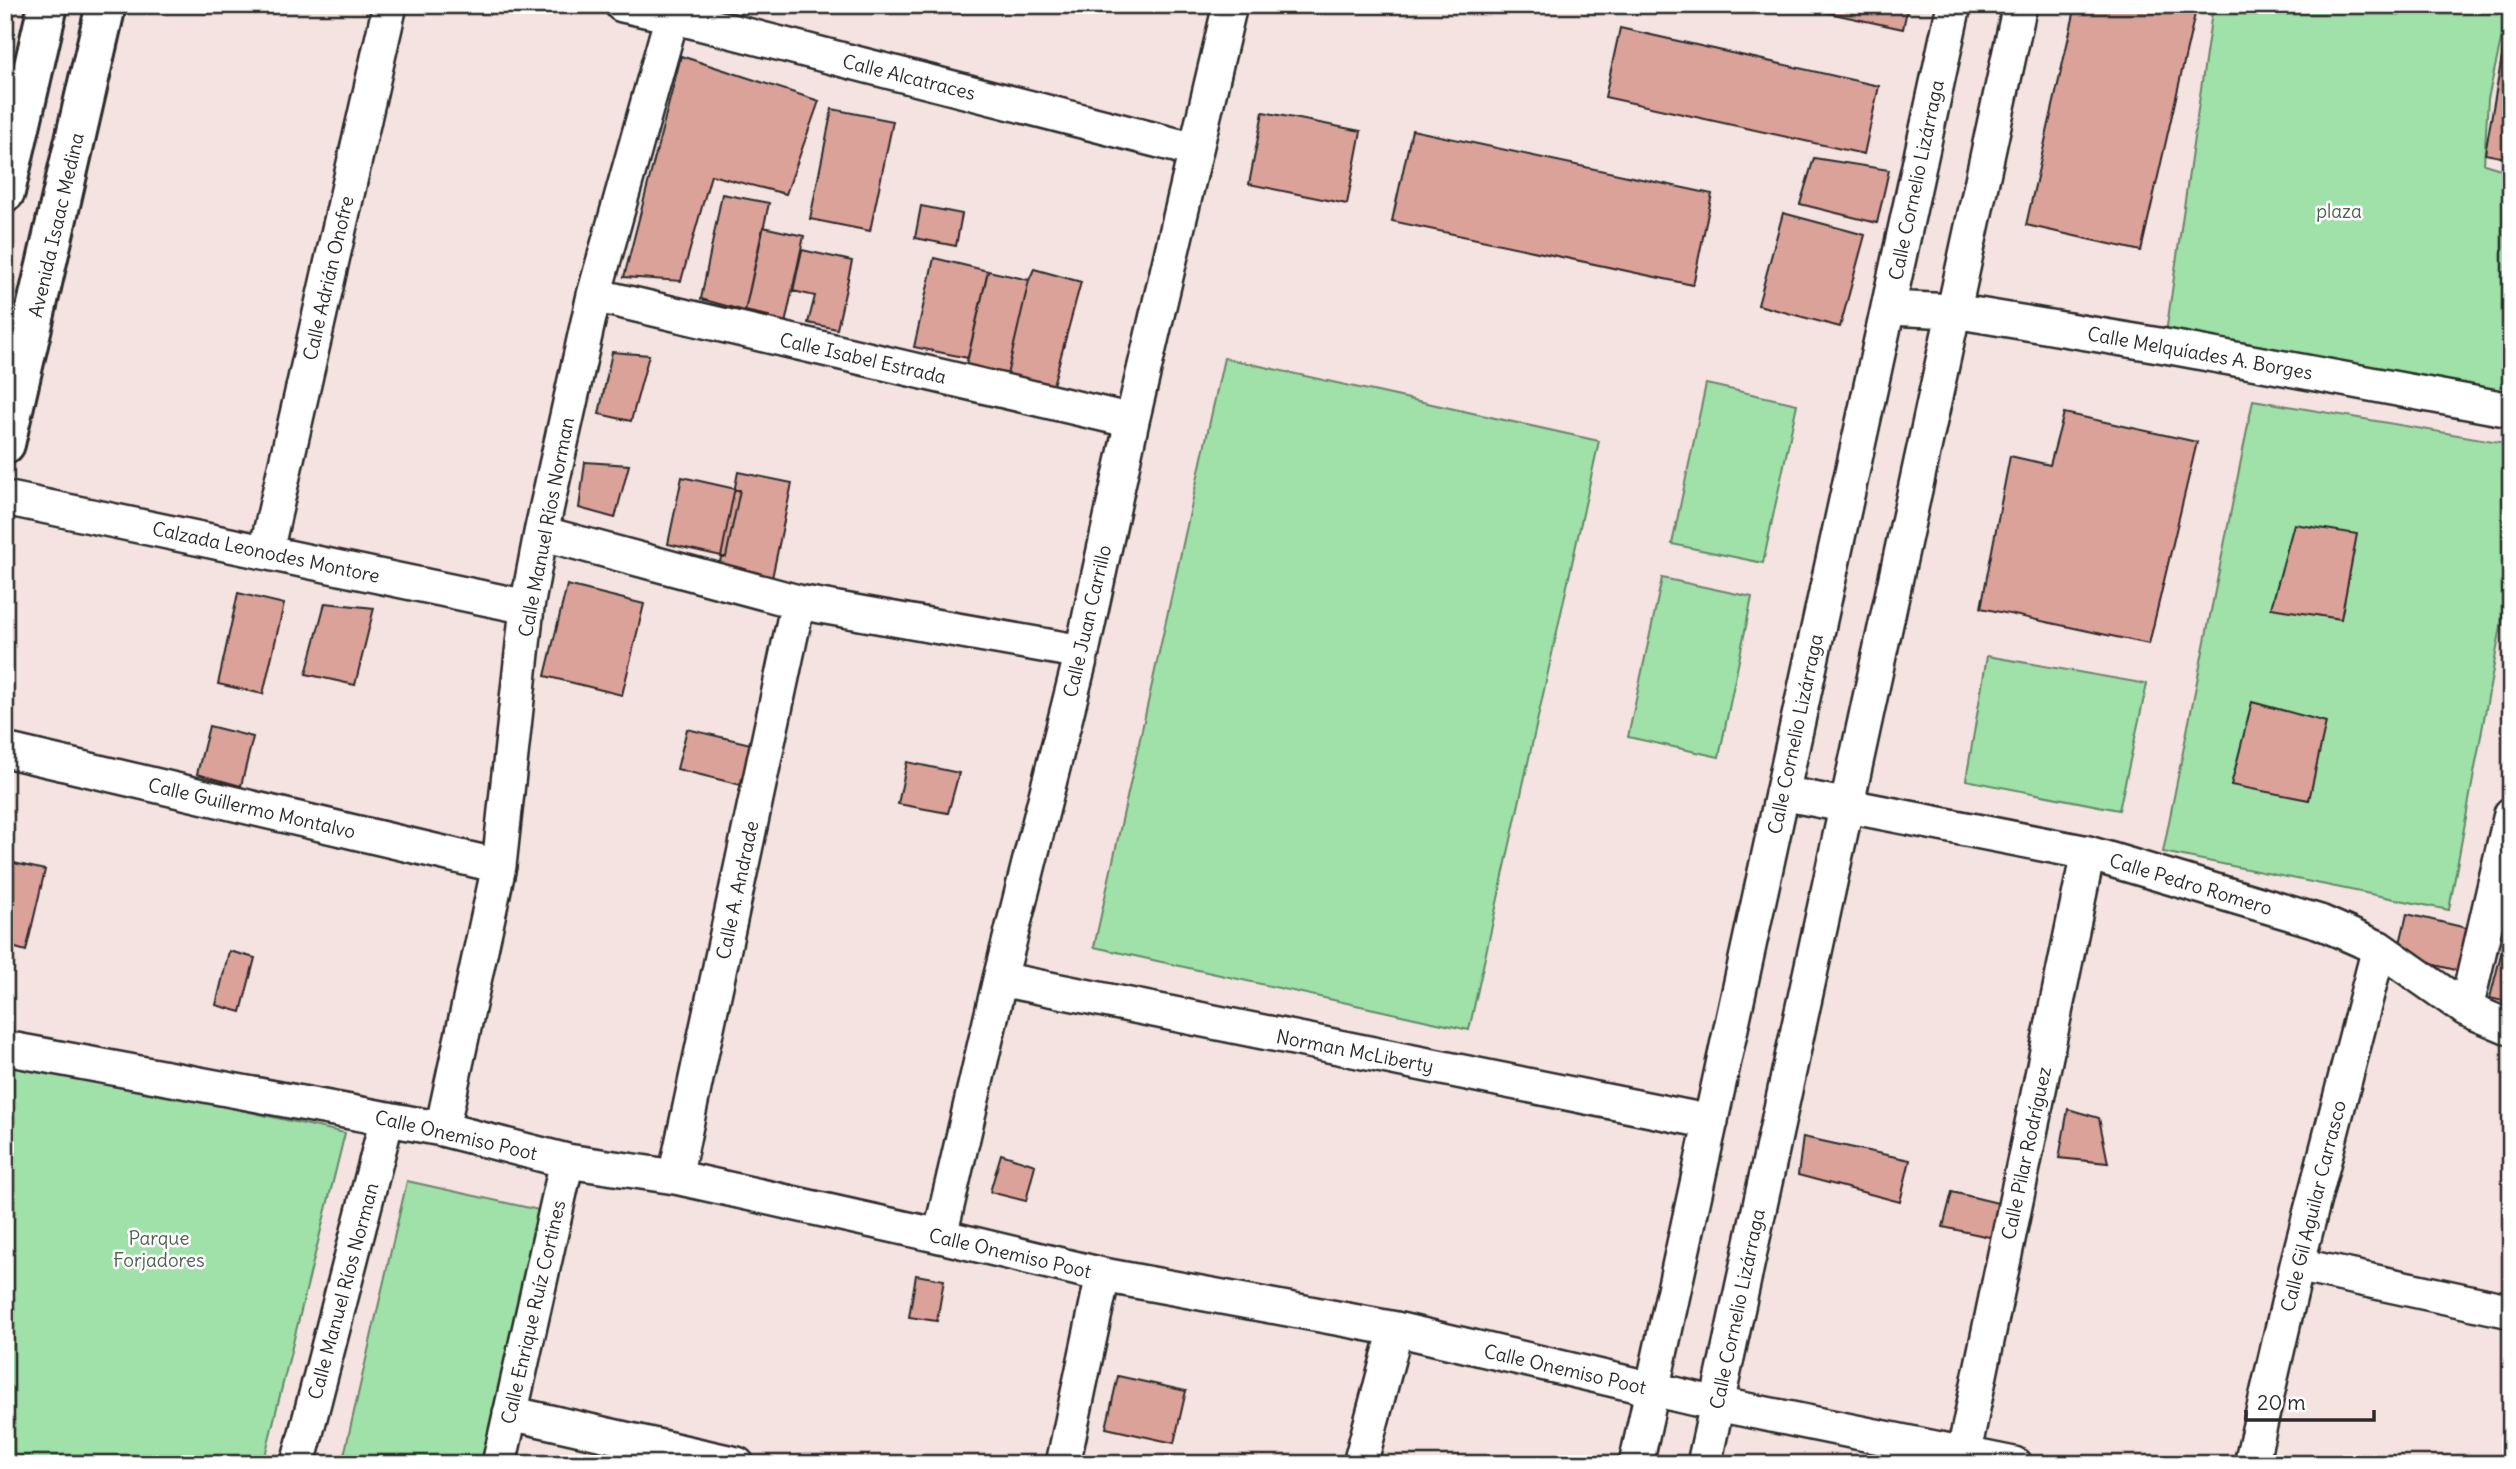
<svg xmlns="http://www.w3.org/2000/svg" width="2516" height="1469" font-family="Delius,sans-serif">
  <rect width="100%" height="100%" fill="#f4e3e1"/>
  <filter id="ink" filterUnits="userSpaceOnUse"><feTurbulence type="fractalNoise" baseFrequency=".0143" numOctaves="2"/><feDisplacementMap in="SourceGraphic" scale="14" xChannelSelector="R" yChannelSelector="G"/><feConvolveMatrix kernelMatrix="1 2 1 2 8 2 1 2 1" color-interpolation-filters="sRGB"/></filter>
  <g filter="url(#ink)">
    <path fill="#a0e0a9" stroke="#66866a" stroke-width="2" d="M2213 5H2509L2488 99 2484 164 2511 172V392L2165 340Z
      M1224 358 1599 441 1469 1030 1094 947Z
      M1706 384 1797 404 1763 563 1672 544Z
      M2253 400 2511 444V572L2449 910 2163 852Z
      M1662 578 1752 597 1719 757 1628 737Z
      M1987 656 2147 684 2119 810 1966 780Z
      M5 1058 345 1133 263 1464H5Z
      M407 1181 548 1212 485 1464H342Z"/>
    <path fill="#dba29a" stroke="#2b2b2b" stroke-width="2" d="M1792 5H1908L1903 29Z
      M2076 5H2197L2141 251 2026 225Z
      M2511 5V159L2485 154Z
      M1620 28 1879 86 1864 154 1605 97Z
      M681 56 819 101 786 194 711 175 681 281 624 277Z
      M832 109 893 121 870 231 810 219Z
      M1263 112 1361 131 1347 204 1249 184Z
      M1412 130 1712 194 1693 285 1392 221Z
      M1814 158 1889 170 1877 223 1800 204Z
      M722 194 769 203 745 311 701 299Z
      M921 206 962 214 956 246 915 238Z
      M1783 213 1865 235 1840 327 1758 305Z
      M763 227 804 236 785 324 770 326 769 316 745 311Z
      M802 250 852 261 837 329 808 323 815 296 793 291Z
      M934 258 988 271 968 358 914 347Z
      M1034 269 1081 282 1053 385 1007 375 1029 280Z
      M988 271 1029 280 1007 375 966 365Z
      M612 352 649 355 631 421 599 414Z
      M2064 413 2197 442 2149 644 1981 608 2010 456 2050 465Z
      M585 462 629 465 615 518 579 508Z
      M738 472 792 483 772 578 719 567Z
      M682 477 740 490 726 557 668 544Z
      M2294 524 2357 534 2341 619 2271 608Z
      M567 585 644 604 622 695 545 676Z
      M238 593 284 604 263 694 218 684Z
      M325 603 374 608 355 685 306 674Z
      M2252 702 2326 722 2309 800 2231 785Z
      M209 726 253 737 241 786 197 774Z
      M687 729 759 746 749 787 677 769Z
      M907 762 959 773 948 813 898 804Z
      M5 861 45 870 26 951 5 945Z
      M2407 914 2475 930 2464 972 2397 956Z
      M2511 914V1003L2490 998Z
      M229 951 255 958 241 1012 216 1005Z
      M2068 1109 2099 1118 2108 1163 2059 1158Z
      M1803 1137 1910 1160 1900 1202 1798 1175Z
      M1001 1154 1035 1165 1026 1201 990 1192Z
      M1952 1192 2002 1204 1994 1238 1943 1227Z
      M916 1275 944 1280 937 1321 909 1317Z
      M1118 1376 1186 1391 1174 1443 1106 1428Z"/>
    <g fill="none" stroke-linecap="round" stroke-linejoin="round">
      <defs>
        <path id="minor" d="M622 5 672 16 1195 150
          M594 295 1132 421
          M1888 308 1954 311 2165 346 2511 410
          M5 498 527 607
          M541 533 798 602 1082 652
          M266 551 390 5
          M5 750 499 866
          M1782 793 2088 853 2320 922 2379 948 2466 1009 2511 1028
          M1000 979 1711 1122
          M2466 1009 2511 814
          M5 1048 442 1129 567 1161 675 1177 940 1236 1103 1275 1396 1329 1717 1404 2014 1464
          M442 1129 499 866 527 607 541 533 594 295 672 16
          M675 1177 798 602
          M940 1236 1000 979 1082 652 1132 421 1230 5
          M2297 1265 2511 1311
          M510 1413 737 1464
          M1964 1452 2088 853
          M298 1464 387 1119
          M499 1464 567 1161
          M1063 1464 1103 1275
          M1360 1464 1396 1329
          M1636 1464 1954 5
          M1704 1464 2020 5
          M2251 1464 2297 1265 2379 948"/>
        <path id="secondary" d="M5 192 48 5
          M5 444 106 5"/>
      </defs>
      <use href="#minor" stroke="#2b2b2b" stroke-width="38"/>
      <use href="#secondary" stroke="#2b2b2b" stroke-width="44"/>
      <use href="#minor" stroke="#fff" stroke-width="33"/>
      <use href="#secondary" stroke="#fff" stroke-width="38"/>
    </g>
  </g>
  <g text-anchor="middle" stroke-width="5" stroke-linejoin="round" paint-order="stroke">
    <g font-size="19" fill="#2b2b2b" stroke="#fff">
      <text transform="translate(909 77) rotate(14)" y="7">Calle Alcatraces</text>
      <text transform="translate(1916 180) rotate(-78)" y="7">Calle Cornelio Lizárraga</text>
      <text transform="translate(56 225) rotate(-77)" y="7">Avenida Isaac Medina</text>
      <text transform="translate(328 278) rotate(-77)" y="7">Calle Adrián Onofre</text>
      <text transform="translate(2200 353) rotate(10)" y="7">Calle Melquíades A. Borges</text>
      <text transform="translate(863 358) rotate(13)" y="7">Calle Isabel Estrada</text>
      <text transform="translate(546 527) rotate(-79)" y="7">Calle Manuel Ríos Norman</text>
      <text transform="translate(266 552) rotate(12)" y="7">Calzada Leonodes Montore</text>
      <text transform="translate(1087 621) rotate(-77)" y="7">Calle Juan Carrillo</text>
      <text transform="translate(1795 734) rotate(-78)" y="7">Calle Cornelio Lizárraga</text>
      <text transform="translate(252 808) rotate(13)" y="7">Calle Guillermo Montalvo</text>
      <text transform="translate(2191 884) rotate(17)" y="7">Calle Pedro Romero</text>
      <text transform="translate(737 890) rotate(-78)" y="7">Calle A. Andrade</text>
      <text transform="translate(1355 1051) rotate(11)" y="7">Norman McLiberty</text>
      <text transform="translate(456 1135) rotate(13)" y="7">Calle Onemiso Poot</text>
      <text transform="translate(2026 1153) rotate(-78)" y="7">Calle Pilar Rodríguez</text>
      <text transform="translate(2313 1206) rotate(-76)" y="7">Calle Gil Aguilar Carrasco</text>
      <text transform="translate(1010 1253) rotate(13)" y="7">Calle Onemiso Poot</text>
      <text transform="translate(343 1291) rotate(-75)" y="7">Calle Manuel Ríos Norman</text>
      <text transform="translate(1737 1309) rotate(-78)" y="7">Calle Cornelio Lizárraga</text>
      <text transform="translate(533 1312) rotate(-77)" y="7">Calle Enrique Ruíz Cortines</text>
      <text transform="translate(1565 1369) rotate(13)" y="7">Calle Onemiso Poot</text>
    </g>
    <g font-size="19" fill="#4e6151" stroke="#fff">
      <text x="2339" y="218">plaza</text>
      <text x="159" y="1245">Parque<tspan x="159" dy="22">Forjadores</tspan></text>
    </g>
  </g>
  <rect width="2516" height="1469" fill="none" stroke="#fff" stroke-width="28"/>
  <rect x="14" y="14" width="2488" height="1441" fill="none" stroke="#2b2b2b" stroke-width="2.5" filter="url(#ink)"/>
  <path d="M2246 1410v10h128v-10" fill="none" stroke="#2b2b2b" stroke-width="3.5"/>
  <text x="2257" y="1410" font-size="21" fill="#2b2b2b" stroke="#ffffff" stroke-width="5" paint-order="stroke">20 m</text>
</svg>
